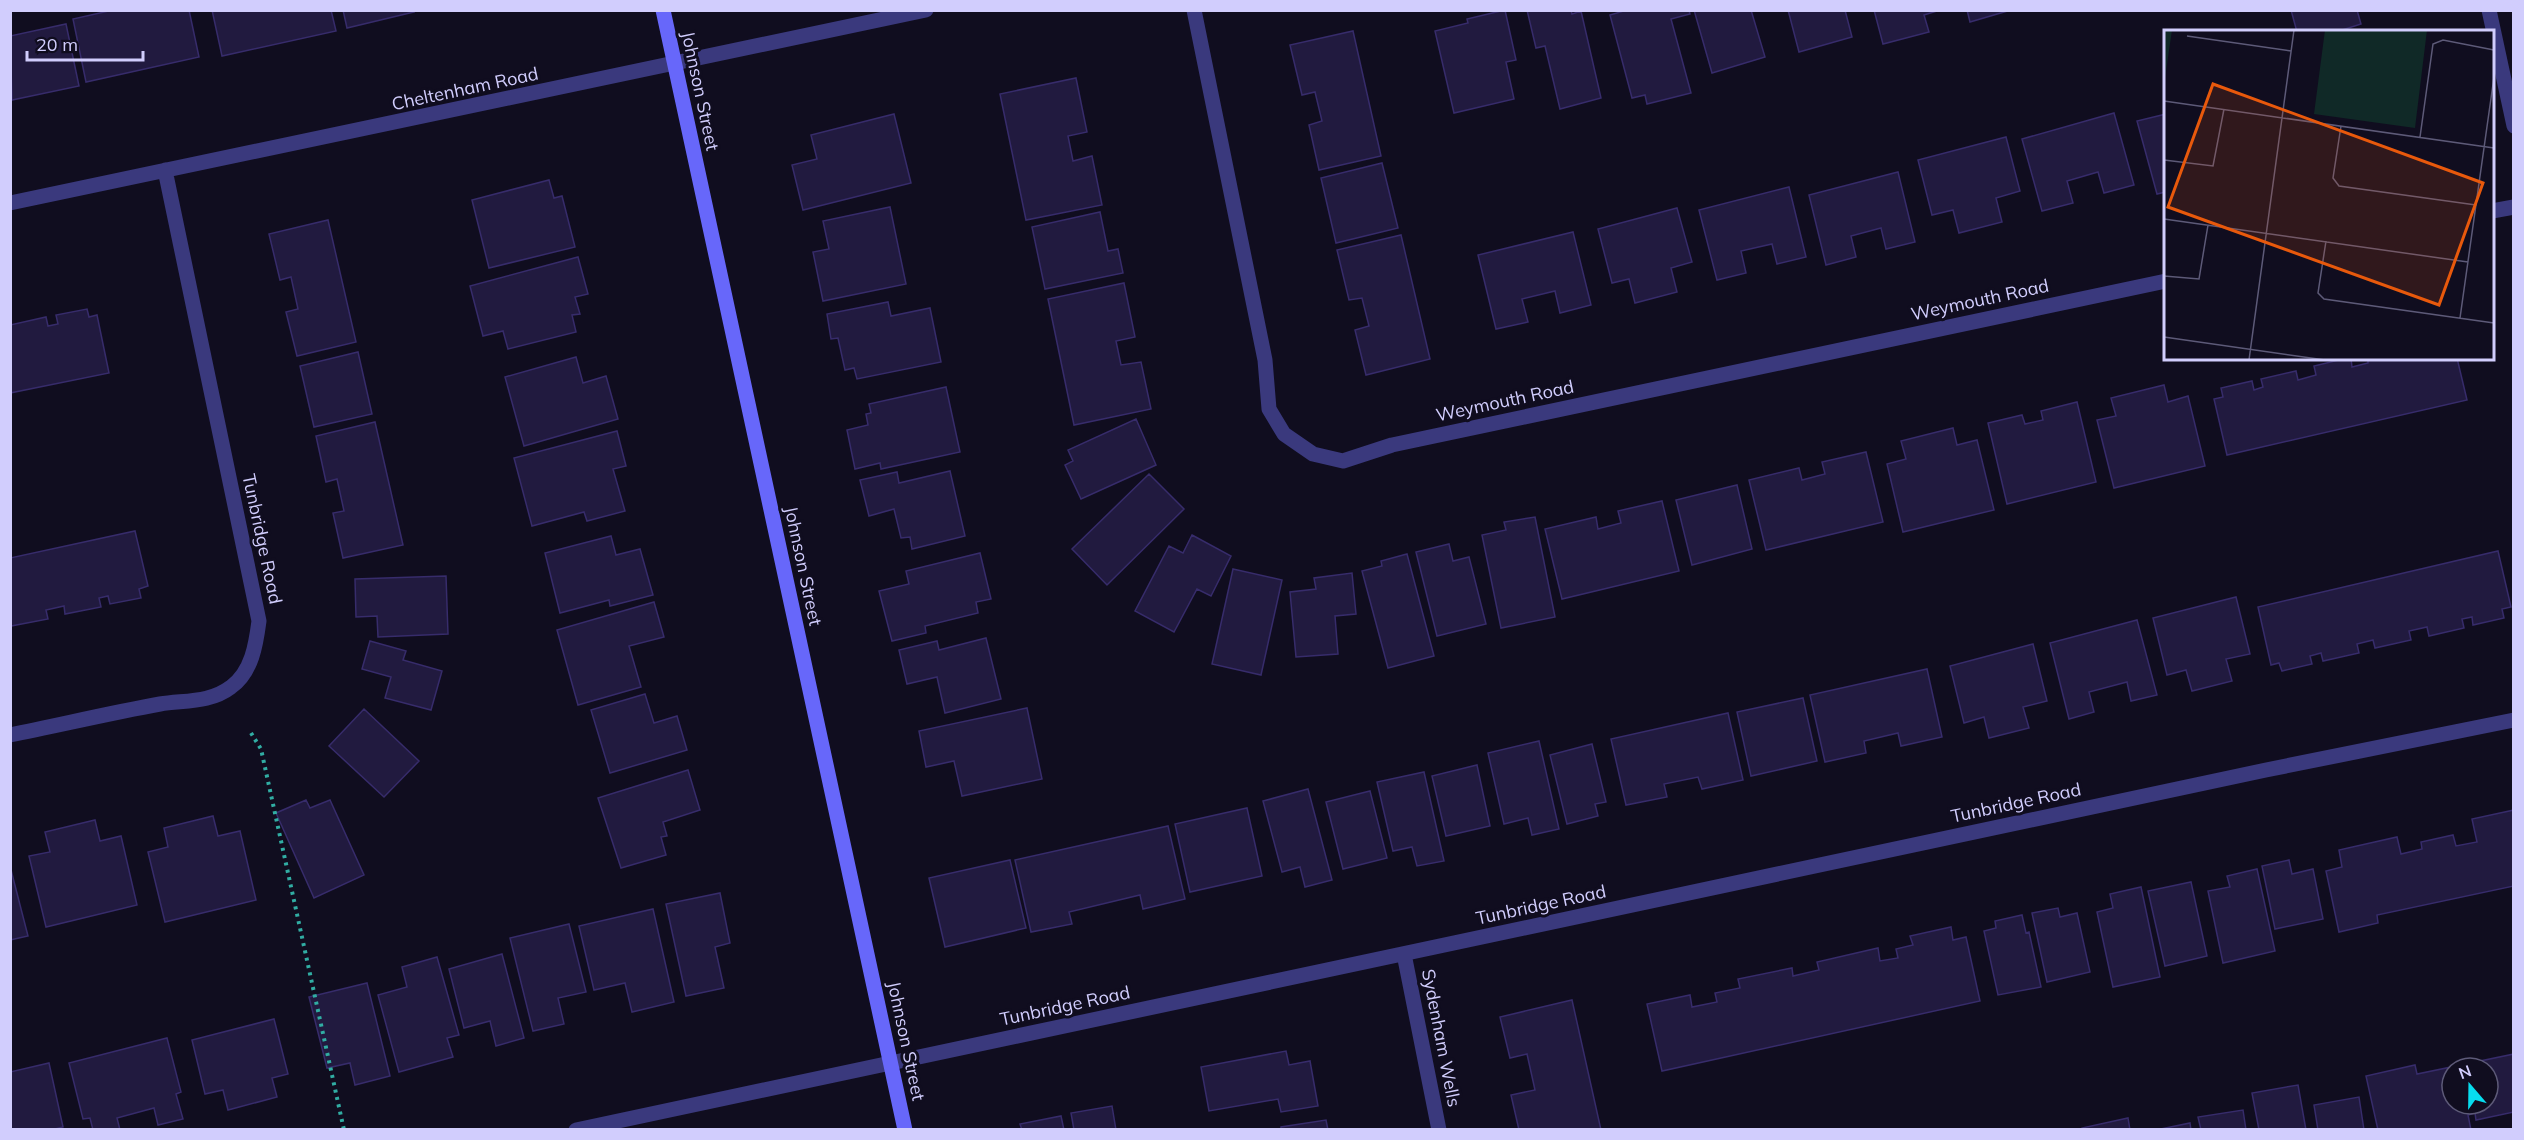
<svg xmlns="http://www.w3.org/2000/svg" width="2524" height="1140" font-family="Mulish,sans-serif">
  <rect width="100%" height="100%" fill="#100d1f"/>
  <path fill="#211a3f" stroke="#372c6b" stroke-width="1.5" fill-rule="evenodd" d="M113 10H189L199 57 86 82 73 19Z
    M212 10H331L336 31 222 56Z
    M343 10H413L414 12 347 28Z
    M1505 10 1516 60 1506 62 1514 99 1454 113 1435 31 1468 23 1467 19Z
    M1527 10H1571L1572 14 1581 11 1601 98 1560 109 1545 46 1536 48Z
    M1627 10H1689L1690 14 1671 19 1691 93 1647 104 1645 95 1632 98 1610 15Z
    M1694 10H1751L1765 57 1712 73Z
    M1788 10H1845L1852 37 1799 52Z
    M1874 10H1940L1924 15 1929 32 1883 44Z
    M1967 10H2011L1970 22Z
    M2291 10H2357L2361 24 2336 32H2297Z
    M66 24 79 86 12 100 10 36Z
    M1353 31 1381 156 1319 170 1309 125 1322 121 1315 92 1302 95 1290 45Z
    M1076 78 1087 132 1068 136 1073 161 1092 156 1102 205 1026 220 1000 94Z
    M2114 113 2134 185 2104 193 2098 172 2067 181 2073 203 2042 211 2022 139Z
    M894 114 911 183 803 210 792 165 817 159 811 135Z
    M2166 114V192L2157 194 2137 121Z
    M2006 137 2020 191 1996 198 2002 222 1959 233 1953 210 1932 215 1918 160Z
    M1382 163 1398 228 1336 243 1321 178Z
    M1898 172 1915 242 1886 249 1881 228 1851 236 1856 257 1826 265 1809 195Z
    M549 180 554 198 562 196 575 247 489 268 472 200Z
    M1789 187 1806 257 1777 264 1772 244 1741 251 1746 273 1717 280 1699 210Z
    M890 207 906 284 823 301 813 252 829 249 823 221Z
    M1677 208 1692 262 1671 268 1677 292 1635 303 1629 279 1612 283 1598 229Z
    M1100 212 1108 251 1118 249 1123 273 1045 289 1032 227Z
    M328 220 356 342 297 356 286 312 298 309 291 277 280 280 269 234Z
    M1573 232 1591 305 1560 313 1555 291 1522 299 1528 322 1496 329 1478 255Z
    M1401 235 1430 359 1366 375 1355 330 1369 326 1362 298 1349 300 1337 250Z
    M578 257 588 294 575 297 580 314 572 315 576 332 508 349 503 331 483 336 470 286Z
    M1124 283 1135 337 1116 341 1121 365 1141 362 1151 409 1074 425 1048 299Z
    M888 302 891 316 930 308 941 362 857 379 854 368 845 370 838 338 831 339 827 314Z
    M87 309 89 317 97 315 109 373 10 393V325L46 317 48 326 58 324 56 315Z
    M358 352 372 414 314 427 300 366Z
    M576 357 583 383 606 376 618 419 524 446 505 377Z
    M2347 358H2351L2352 367 2368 363V358H2457L2467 400 2227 455 2214 399 2223 397 2221 388 2252 381 2254 390 2263 387 2261 379 2296 371 2298 380 2316 375 2314 366Z
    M2164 385 2168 402 2188 396 2205 466 2114 488 2097 420 2116 416 2111 398Z
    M946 387 960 452 881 469 880 463 855 469 847 430 868 425 866 414 871 413 869 404Z
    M2077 402 2096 482 2007 504 1988 423 2022 415 2025 424 2043 420 2041 411Z
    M1136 419 1156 465 1081 499 1065 465 1073 461 1068 450Z
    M375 422 403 545 343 558 333 513 344 511 337 479 326 482 316 436Z
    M1953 428 1957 445 1977 440 1994 510 1903 532 1887 464 1906 459 1901 441Z
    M617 431 626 466 613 469 625 511 587 521 584 512 532 526 514 458Z
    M1866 452 1883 522 1766 550 1749 480 1799 468 1802 480 1825 474 1822 462Z
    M950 471 965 536 912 549 910 537 901 538 894 509 869 516 860 480 897 472 899 483Z
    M1149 474 1184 509 1107 585 1072 549Z
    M1737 485 1752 549 1692 565 1676 500Z
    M1662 501 1679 571 1562 599 1545 529 1596 517 1598 529 1621 523 1618 511Z
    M1535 517 1555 617 1501 628 1482 535 1506 530 1504 522Z
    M135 531 148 586 139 589 141 598 110 604 108 596 99 598 101 607 65 614 64 606 46 610 48 619 11 626 10 558Z
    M1192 535 1231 556 1211 596 1197 589 1174 632 1135 611 1169 546 1183 553Z
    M611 536 616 555 640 549 653 595 610 606 609 600 560 613 545 553Z
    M1449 544 1453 561 1469 557 1486 624 1437 636 1416 552Z
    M2498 551 2511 607 2502 609 2504 618 2473 625 2472 617 2462 619 2464 628 2429 636 2427 627 2409 631 2411 640 2375 648 2373 640 2357 644 2359 653 2323 661 2321 653 2310 656 2312 664 2282 671 2279 663 2271 665 2258 607Z
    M980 553 991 599 976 602 978 613 925 626 926 633 892 641 879 591 909 584 906 571Z
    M1407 554 1434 656 1388 668 1362 571 1382 566 1381 561Z
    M1233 569 1282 580 1261 675 1212 664Z
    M1352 573 1356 614 1335 616 1338 654 1296 657 1290 592 1316 589 1314 578Z
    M446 576 448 634 378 637 377 616 356 617 355 579Z
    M2236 597 2250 654 2226 659 2232 681 2192 691 2186 670 2167 675 2153 618Z
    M654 602 664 637 629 646 641 687 578 705 557 630Z
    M2137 620 2157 695 2131 701 2127 682 2089 692 2094 712 2069 719 2050 643Z
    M986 638 1001 699 945 713 937 677 907 684 899 650 937 641 939 650Z
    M370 641 406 651 403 660 442 671 431 710 385 698 391 677 362 669Z
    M2033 644 2047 701 2023 707 2029 728 1989 738 1984 717 1964 723 1950 666Z
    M1927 669 1942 737 1901 746 1898 733 1864 741 1866 753 1825 762 1810 695Z
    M645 694 654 723 677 716 687 750 610 773 591 710Z
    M1803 698 1817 761 1751 776 1737 712Z
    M1027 708 1042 779 962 796 954 761 926 767 919 731Z
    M364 709 419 761 384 797 329 746Z
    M1728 713 1743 780 1702 789 1698 777 1664 784 1667 797 1626 805 1611 739Z
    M1539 741 1559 829 1532 835 1528 818 1504 824 1488 753Z
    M1592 744 1606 802 1595 804 1598 816 1567 824 1550 755Z
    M1477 765 1490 826 1446 836 1432 776Z
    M688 770 700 810 663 822 667 836 661 837 666 855 621 868 598 798Z
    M1424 772 1444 861 1417 866 1412 847 1393 851 1377 782Z
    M1308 789 1332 880 1305 887 1300 867 1282 872 1263 801Z
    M1370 791 1387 858 1343 869 1326 802Z
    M306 800 310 808 330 800 364 875 314 898 276 813Z
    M1247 808 1262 876 1190 892 1175 824Z
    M2514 810V886L2377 915 2378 923 2339 932 2326 871 2342 867 2339 850 2397 837 2401 854 2422 849 2421 842 2453 835 2456 846 2477 842 2472 819Z
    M213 816 218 836 240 831 256 900 165 922 148 852 168 847 164 828Z
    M95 820 100 841 121 836 137 905 46 927 29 856 50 852 45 832Z
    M1168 826 1185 899 1143 909 1140 895 1069 912 1072 924 1031 932 1015 860Z
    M1010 860 1026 928 945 947 929 878Z
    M2289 860 2292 874 2313 869 2323 919 2275 929 2262 866Z
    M10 866 28 936 10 940Z
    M2257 869 2275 951 2223 963 2208 891 2230 887 2227 876Z
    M2191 882 2207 956 2165 966 2148 891Z
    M2141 887 2160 977 2113 987 2097 912 2113 908 2110 894Z
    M720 893 730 943 715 947 724 988 686 996 666 904Z
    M2058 908 2060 917 2077 913 2090 972 2047 982 2032 913Z
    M653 909 674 1002 632 1012 625 983 594 990 579 926Z
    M2022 915 2026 933 2029 932 2041 987 1998 995 1984 931 1996 928 1995 921Z
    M569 924 586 992 558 998 564 1024 533 1031 510 938Z
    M1951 927 1953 940 1966 937 1980 1001 1662 1071 1647 1004 1690 995 1692 1007 1717 1002 1715 993 1740 988 1738 979 1792 968 1793 976 1819 970 1817 962 1878 948 1880 961 1898 958 1896 949 1913 945 1910 936Z
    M502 954 524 1038 496 1046 490 1021 464 1028 449 969Z
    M437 957 459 1035 447 1038 453 1057 399 1072 378 995 407 987 402 967Z
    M367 983 390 1076 355 1085 350 1063 327 1068 309 997Z
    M1572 1000 1601 1130H1519L1511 1095 1535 1090 1527 1054 1510 1058 1500 1017Z
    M274 1019 288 1074 272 1078 277 1097 228 1110 223 1090 205 1094 192 1040Z
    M167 1038 181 1092 176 1094 183 1119 158 1125 154 1108 117 1118 120 1130H93L90 1118 83 1119 69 1063Z
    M1286 1051 1289 1065 1310 1061 1318 1106 1281 1112 1278 1099 1209 1111 1201 1067Z
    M2514 1054V1112L2476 1120 2475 1113 2468 1115 2471 1130H2378L2366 1076 2415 1065 2417 1074ZM2452 1068H2488V1104H2452Z
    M49 1063 63 1127 51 1130H10V1072Z
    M2298 1085 2306 1130H2259L2252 1093Z
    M2359 1097 2364 1130H2318L2314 1105Z
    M1112 1106 1116 1130H1074L1071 1113Z
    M2243 1110 2246 1130H2201L2198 1117Z
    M1061 1116 1064 1130H1022L1020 1124Z
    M2128 1118 2130 1130H2082V1128Z
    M1326 1120 1328 1130H1281V1127Z
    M2190 1123 2191 1130H2156Z"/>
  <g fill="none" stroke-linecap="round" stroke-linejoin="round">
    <path stroke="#31ada3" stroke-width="4" stroke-dasharray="3 4.5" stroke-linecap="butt" d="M251 733 261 749 344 1130"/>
    <path stroke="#3a397d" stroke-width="15" d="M1194 10 1265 360 1269 409 1284 434 1313 454 1343 461 1392 445 2166 281
      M2489 10 2514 126
      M10 203 926 10
      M2492 211 2514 207
      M10 735C60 725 110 713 160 704 185 700 210 703 231 687 252 672 256 644 259 621L165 170
      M1404 954 1439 1130
      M576 1130 2266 770 2514 720"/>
    <path stroke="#6767fa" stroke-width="15" d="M663 10 905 1130"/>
  </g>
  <g text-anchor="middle" stroke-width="6" stroke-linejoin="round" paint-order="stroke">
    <g font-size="18" fill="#d1cdfd" stroke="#100d1f">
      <text transform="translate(465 89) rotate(-12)" y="6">Cheltenham Road</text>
      <text transform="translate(700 91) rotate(78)" y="6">Johnson Street</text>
      <text transform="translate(1980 300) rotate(-12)" y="6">Weymouth Road</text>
      <text transform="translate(1505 401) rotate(-12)" y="6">Weymouth Road</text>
      <text transform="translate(262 539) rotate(78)" y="6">Tunbridge Road</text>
      <text transform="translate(803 566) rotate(78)" y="6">Johnson Street</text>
      <text transform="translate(2016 803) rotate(-12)" y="6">Tunbridge Road</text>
      <text transform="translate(1541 905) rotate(-12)" y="6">Tunbridge Road</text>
      <text transform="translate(1065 1006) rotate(-12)" y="6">Tunbridge Road</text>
      <text transform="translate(1441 1038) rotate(79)" y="6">Sydenham Wells</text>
      <text transform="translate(906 1041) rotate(78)" y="6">Johnson Street</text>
    </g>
  </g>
  <g transform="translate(2164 30)">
    <rect width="330" height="330" fill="#100d1f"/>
    <path d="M0 0H8L0 55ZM161 0H263L251 98 150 84Z" fill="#102927"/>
    <path fill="none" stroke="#5d5a78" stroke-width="1.5" d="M23 6 127 21M0 71 330 118M177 96 169 148 175 156 312 175M256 107 269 14 279 10 330 20M0 130 49 136 60 79M0 189 304 232M162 211 154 263 160 269 330 293M0 246 35 249 44 195M296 288 330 47M0 307 161 330M85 330 130 0"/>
    <path fill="#e8590c" fill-opacity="0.15" stroke="#e8590c" stroke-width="3" d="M49 54 319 153 275 275 4 177Z"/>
    <rect width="330" height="330" fill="none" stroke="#d1cdfd" stroke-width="3"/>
  </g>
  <rect width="2524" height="1140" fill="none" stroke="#d1cdfd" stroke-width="24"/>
  <g transform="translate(2470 1086) rotate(340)"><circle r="28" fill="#100d1f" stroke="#5d5a78" stroke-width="1.5"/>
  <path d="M0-4.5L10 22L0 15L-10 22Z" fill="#07ddef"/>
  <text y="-9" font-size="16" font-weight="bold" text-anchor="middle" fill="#d1cdfd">N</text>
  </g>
  <path d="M27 51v9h116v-9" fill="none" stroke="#d1cdfd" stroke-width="3"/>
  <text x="36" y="51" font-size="18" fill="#d1cdfd" stroke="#100d1f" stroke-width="4.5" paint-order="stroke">20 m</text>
</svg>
